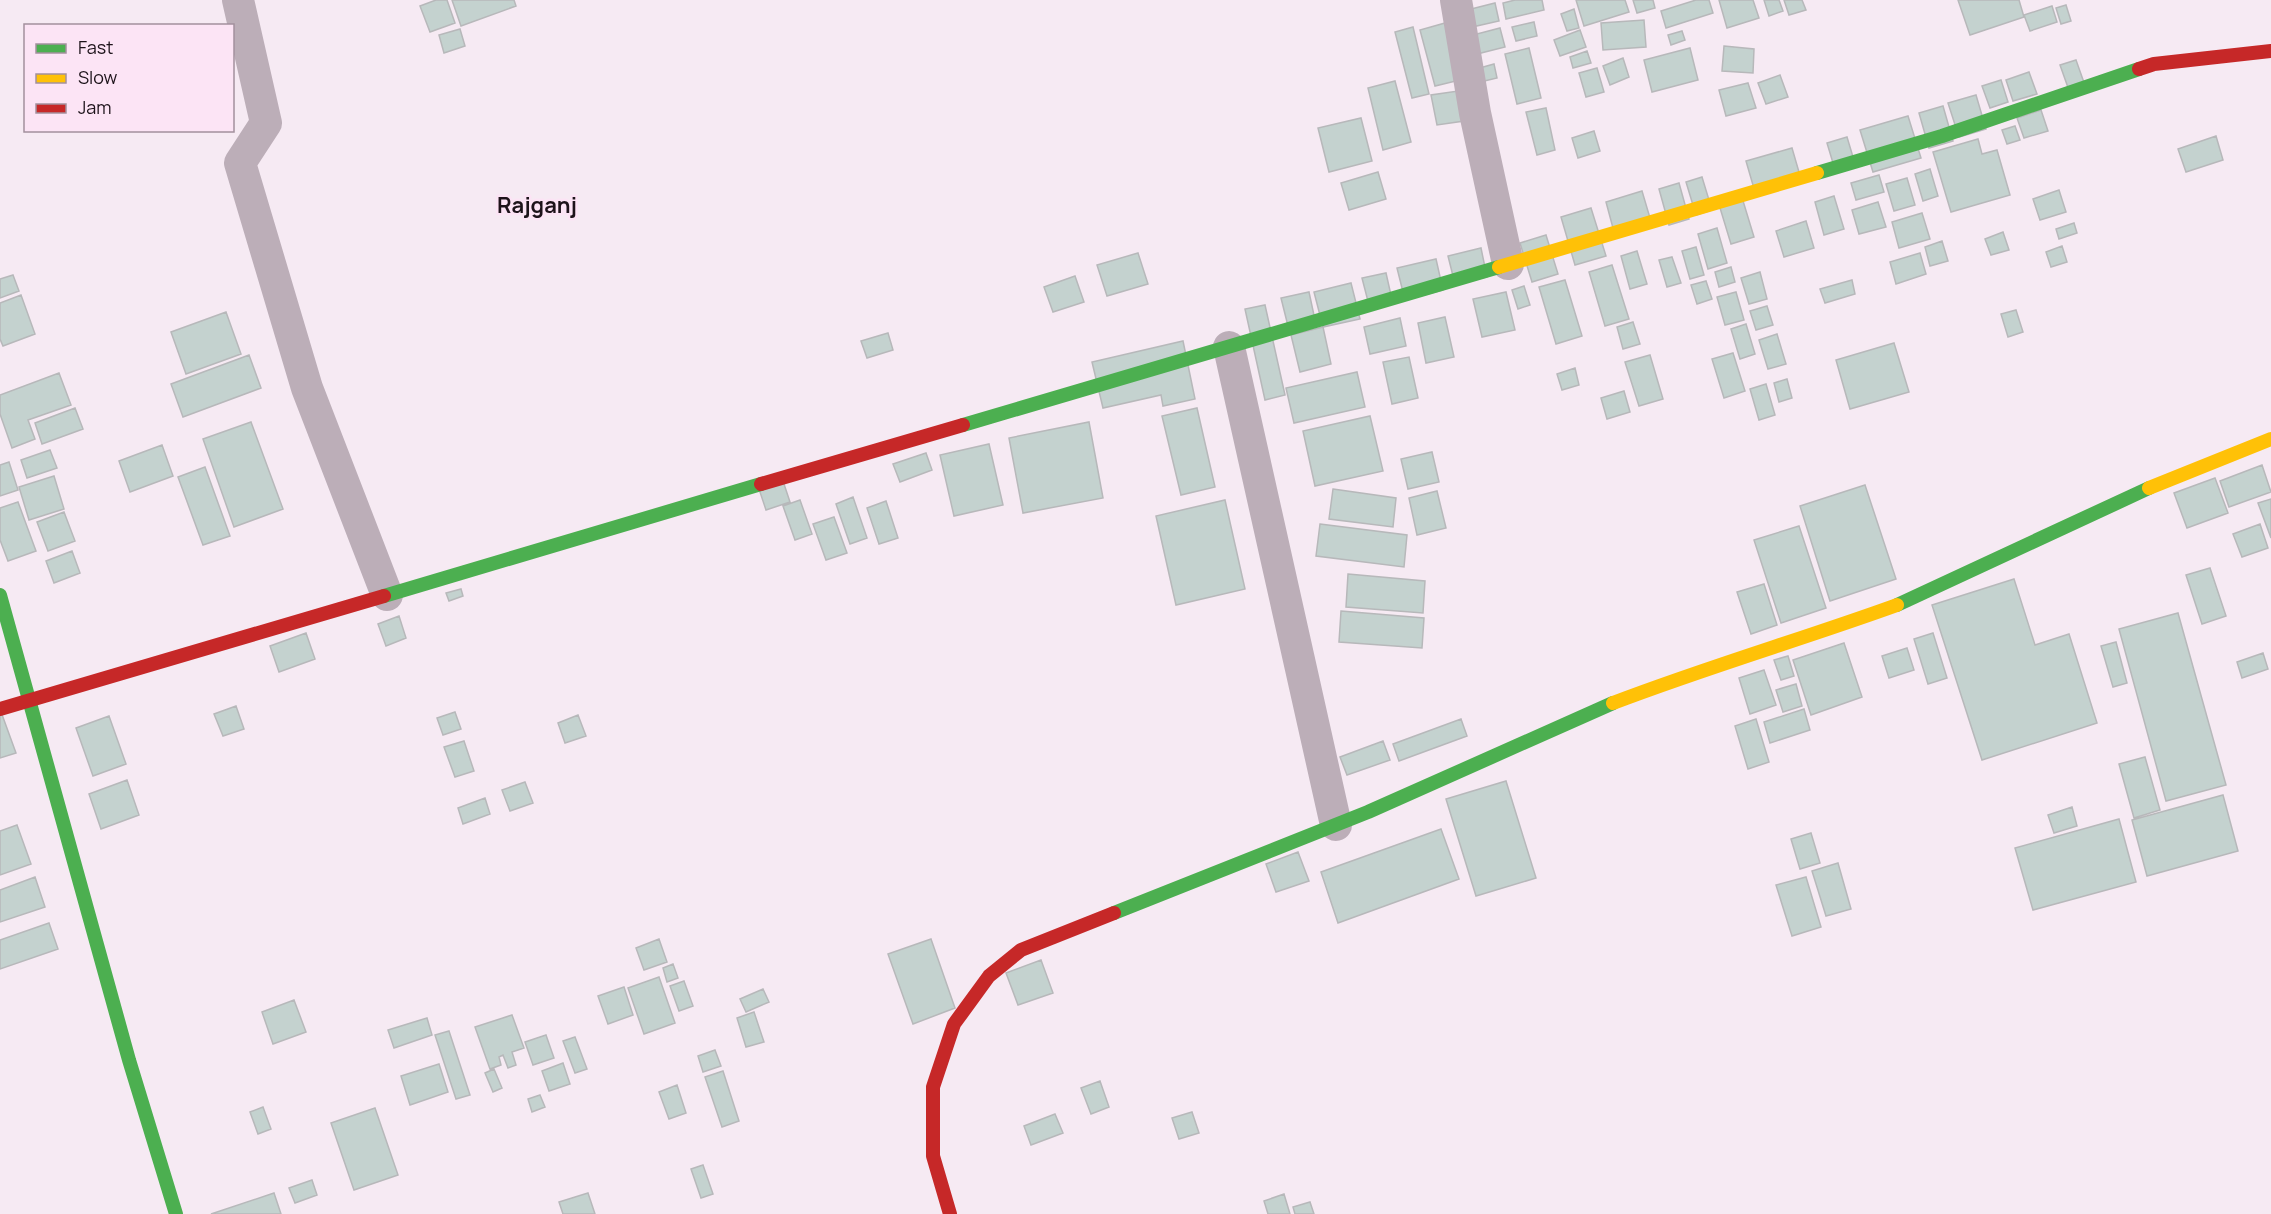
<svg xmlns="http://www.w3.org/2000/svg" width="2271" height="1214" font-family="Manrope,sans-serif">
  <rect width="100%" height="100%" fill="#f6eaf3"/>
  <path fill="#c4d2cf" stroke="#b7b8ba" stroke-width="1.5" d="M436 0H447L455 23 430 32 420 6Z
    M452 0H514L516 6 461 26Z
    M1515 0H1542L1544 10 1506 19 1503 3Z
    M1576 0H1625L1629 12 1584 26Z
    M1633 0H1653L1655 8 1637 13Z
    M1696 0H1709L1713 13 1666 28 1661 11Z
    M1719 0H1753L1759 18 1727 28Z
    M1764 0H1779L1783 11 1769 16Z
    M1784 0H1802L1806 10 1789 15Z
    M1958 0H2019L2024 17 1970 35Z
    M1495 3 1499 21 1472 27 1467 10Z
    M2066 5 2071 21 2061 24 2056 8Z
    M2052 6 2057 22 2030 31 2024 15Z
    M1574 9 1579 28 1567 31 1561 14Z
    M1644 20 1646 47 1603 50 1601 23Z
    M1534 22 1537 36 1516 41 1512 27Z
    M1445 23 1460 80 1435 86 1420 30Z
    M1413 27 1429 94 1412 98 1395 32Z
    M1500 28 1505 47 1477 54 1473 35Z
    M460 29 465 46 444 53 439 35Z
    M1580 30 1586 47 1560 56 1554 40Z
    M1682 31 1685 40 1671 45 1668 35Z
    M1724 46 1754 49 1753 73 1722 71Z
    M1529 48 1541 98 1517 104 1505 54Z
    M1690 48 1698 80 1652 92 1644 60Z
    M1587 51 1591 63 1573 68 1570 57Z
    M1623 58 1629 77 1610 85 1603 66Z
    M2076 60 2087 91 2071 96 2060 65Z
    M1494 64 1497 78 1480 82 1476 69Z
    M1597 68 1604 92 1586 97 1579 73Z
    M2029 72 2037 94 2013 101 2006 80Z
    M1780 75 1788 97 1766 104 1758 83Z
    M2001 80 2008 102 1990 108 1982 86Z
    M1395 81 1411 142 1383 150 1368 88Z
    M1748 83 1756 108 1726 116 1719 90Z
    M1458 91 1464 121 1437 125 1431 95Z
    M1976 95 1986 129 1959 137 1948 103Z
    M1943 106 1953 141 1929 148 1919 113Z
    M1546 108 1555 150 1537 155 1526 112Z
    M2041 110 2048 131 2024 138 2017 118Z
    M1908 116 1921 158 1873 172 1860 130Z
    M1361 118 1372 161 1329 172 1318 128Z
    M2015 126 2020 140 2007 144 2002 130Z
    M1594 131 1600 151 1578 158 1572 138Z
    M2216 136 2223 160 2186 172 2178 149Z
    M1847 137 1856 167 1836 173 1827 143Z
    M1978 139 1982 154 1997 150 2010 195 1951 212 1933 152Z
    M1792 148 1801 179 1755 192 1746 161Z
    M1930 169 1938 196 1923 201 1915 174Z
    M1378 172 1386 199 1349 210 1341 183Z
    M1879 175 1884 192 1856 200 1851 183Z
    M1702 177 1712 210 1696 215 1686 182Z
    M1907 178 1915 205 1894 211 1886 184Z
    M1679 183 1689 219 1669 225 1659 189Z
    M2059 190 2066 212 2040 220 2033 199Z
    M1642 191 1650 218 1613 228 1606 202Z
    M1740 191 1754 237 1731 244 1717 198Z
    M1834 196 1844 229 1824 235 1815 202Z
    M1878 202 1886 227 1859 234 1852 210Z
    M1591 208 1606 256 1575 265 1561 217Z
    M1922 213 1930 239 1899 248 1892 222Z
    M1806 221 1814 248 1784 257 1776 231Z
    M2074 223 2077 233 2059 239 2056 229Z
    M1717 228 1727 263 1708 269 1698 234Z
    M2003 232 2009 250 1991 255 1985 239Z
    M1546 235 1558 274 1532 282 1520 243Z
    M1942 241 1948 261 1930 266 1925 247Z
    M2062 246 2067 262 2051 267 2046 252Z
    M1696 247 1704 275 1690 279 1682 251Z
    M1481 248 1487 277 1455 284 1448 256Z
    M1637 251 1647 284 1630 289 1621 256Z
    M1138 253 1148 284 1107 296 1097 265Z
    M1920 253 1926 274 1896 284 1890 262Z
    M1672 257 1681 283 1667 287 1659 260Z
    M1436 259 1443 290 1405 300 1397 268Z
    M1612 265 1629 319 1605 326 1589 272Z
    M1731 267 1735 282 1719 287 1715 272Z
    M1760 272 1767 299 1749 304 1741 278Z
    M1386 273 1393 304 1370 309 1362 278Z
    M13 275 19 291 0 298V279Z
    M1075 276 1084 302 1053 312 1044 287Z
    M1565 280 1582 336 1556 344 1539 287Z
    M1852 280 1855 294 1825 303 1820 289Z
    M1706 281 1712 299 1697 304 1691 285Z
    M1351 283 1360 319 1323 327 1314 292Z
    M1524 286 1530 305 1518 309 1512 290Z
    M1309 292 1315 320 1288 326 1281 298Z
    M1506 292 1515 330 1482 337 1473 299Z
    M1736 292 1744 320 1725 325 1717 297Z
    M21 295 35 334 3 346 0 339V303Z
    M1265 305 1285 395 1265 400 1245 309Z
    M1767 306 1773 325 1756 330 1750 311Z
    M2016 310 2023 332 2008 337 2001 314Z
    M226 312 241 354 186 374 171 332Z
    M1445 317 1454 357 1426 363 1418 323Z
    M1400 318 1406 346 1370 354 1364 327Z
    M1633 322 1640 344 1623 349 1617 327Z
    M1746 324 1755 354 1740 359 1731 329Z
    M1323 327 1331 364 1300 372 1291 335Z
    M888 333 893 350 867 358 861 341Z
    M1777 334 1786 364 1768 369 1759 340Z
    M1183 341 1195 399 1163 406 1161 395 1103 408 1092 362Z
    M1894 343 1909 392 1850 409 1836 360Z
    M1733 353 1745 391 1724 398 1712 359Z
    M249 355 261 388 183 417 171 384Z
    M1650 355 1663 399 1639 406 1625 362Z
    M1409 357 1418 398 1392 404 1383 362Z
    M1575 368 1579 385 1562 390 1557 374Z
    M1357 372 1365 407 1294 423 1286 388Z
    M59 373 71 405 28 420 35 439 12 448 0 414V395Z
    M1787 379 1792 398 1779 402 1774 383Z
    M1766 384 1775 415 1759 420 1750 389Z
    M1624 391 1630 412 1607 419 1601 398Z
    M75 408 83 429 42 444 35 423Z
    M1197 408 1215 487 1181 495 1162 416Z
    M1370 416 1383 471 1315 486 1303 431Z
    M251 422 283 509 234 527 203 439Z
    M1089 422 1103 498 1023 513 1009 438Z
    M989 444 1003 505 954 516 940 455Z
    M162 445 173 476 130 492 119 461Z
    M50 450 57 468 27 478 21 460Z
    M1432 452 1439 482 1408 489 1401 459Z
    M926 453 932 470 900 482 893 464Z
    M9 462 18 490 0 496V465Z
    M2262 465 2271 492 2229 507 2220 481Z
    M205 467 230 536 203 545 178 477Z
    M54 476 64 509 29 520 19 487Z
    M2215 478 2228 513 2187 528 2174 493Z
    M783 481 790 502 766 510 759 489Z
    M1865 485 1896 579 1830 601 1800 506Z
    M1333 489 1396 498 1393 527 1329 519Z
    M1437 491 1446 528 1417 535 1409 498Z
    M853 497 867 538 850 544 836 504Z
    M2271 499V538L2258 503Z
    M800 500 812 534 795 540 783 506Z
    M1225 500 1245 589 1176 605 1156 516Z
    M886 501 898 538 879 544 867 508Z
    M18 502 36 551 8 561 0 540V508Z
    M64 512 75 541 48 551 37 522Z
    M834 517 847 553 826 560 813 524Z
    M1320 524 1407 535 1404 567 1316 556Z
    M2260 524 2268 548 2242 557 2233 534Z
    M1799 526 1826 608 1781 623 1754 540Z
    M72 551 80 573 54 583 46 561Z
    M2210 568 2226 616 2202 624 2186 575Z
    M1348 574 1425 581 1423 613 1346 607Z
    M2014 579 2035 645 2069 634 2097 723 1982 760 1932 605Z
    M1764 584 1777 625 1751 634 1737 592Z
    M461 589 463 596 449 601 446 593Z
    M1341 611 1424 618 1422 648 1339 642Z
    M2178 613 2226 785 2166 801 2119 629Z
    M399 616 406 638 386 646 378 624Z
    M306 633 315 659 279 672 270 646Z
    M1933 633 1947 678 1928 684 1914 639Z
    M2116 642 2127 683 2113 687 2101 646Z
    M1844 643 1862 697 1811 715 1793 660Z
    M1907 648 1914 670 1889 678 1882 656Z
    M2263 653 2268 669 2242 678 2237 662Z
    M1788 656 1794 676 1781 680 1774 660Z
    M1764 670 1776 705 1750 714 1739 678Z
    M1796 684 1802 706 1783 712 1776 690Z
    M236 706 244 729 223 736 214 714Z
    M0 709 16 753 0 758Z
    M1804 709 1810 730 1770 743 1764 722Z
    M455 712 461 729 443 735 437 718Z
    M578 715 586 736 565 743 558 723Z
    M109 716 126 764 93 776 76 728Z
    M1461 719 1467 736 1399 761 1393 744Z
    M1756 719 1769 762 1748 769 1735 726Z
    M464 741 474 771 455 777 444 747Z
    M1383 741 1390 760 1347 775 1340 757Z
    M2145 757 2160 810 2134 818 2119 764Z
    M127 780 139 815 101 829 89 794Z
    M1506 781 1536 878 1476 896 1446 799Z
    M525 782 533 803 510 811 502 790Z
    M2223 795 2238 851 2147 876 2132 820Z
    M485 798 490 814 463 824 458 808Z
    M2072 807 2077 826 2054 833 2048 815Z
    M2119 819 2136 882 2033 910 2015 848Z
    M17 825 31 864 0 875V831Z
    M1441 829 1459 879 1338 923 1321 872Z
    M1811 833 1820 863 1800 869 1791 839Z
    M1298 852 1309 881 1276 892 1266 864Z
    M1838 863 1851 909 1826 916 1812 871Z
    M35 877 45 907 0 922V890Z
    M1806 877 1821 927 1792 936 1776 885Z
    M49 923 58 949 0 969V940Z
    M659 939 667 962 644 970 636 948Z
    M931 939 955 1008 913 1024 888 954Z
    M1041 960 1053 993 1018 1005 1006 973Z
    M673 964 678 978 667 982 663 968Z
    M659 977 675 1023 644 1034 628 988Z
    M684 981 693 1006 679 1011 670 986Z
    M624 987 633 1015 608 1024 598 996Z
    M763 989 769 1002 746 1012 740 999Z
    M294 1000 306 1032 273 1044 262 1012Z
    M754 1012 764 1042 746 1047 737 1018Z
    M512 1015 524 1048 512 1052 516 1065 508 1068 503 1055 499 1057 501 1065 490 1069 475 1027Z
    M427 1018 432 1035 394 1048 388 1030Z
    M449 1031 470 1095 456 1099 435 1035Z
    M546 1035 554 1058 533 1065 525 1042Z
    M575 1037 587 1069 575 1073 563 1041Z
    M715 1050 721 1066 703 1072 698 1056Z
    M563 1063 570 1084 549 1091 542 1071Z
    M439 1064 448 1092 410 1105 401 1076Z
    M494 1069 502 1088 493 1092 485 1073Z
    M723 1071 739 1121 722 1127 705 1077Z
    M1100 1081 1109 1107 1091 1114 1081 1088Z
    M677 1085 686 1113 669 1119 659 1092Z
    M540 1095 545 1107 532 1112 528 1099Z
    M263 1107 271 1129 258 1134 250 1112Z
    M375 1108 398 1175 354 1190 331 1123Z
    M1192 1112 1199 1133 1179 1139 1172 1118Z
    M1055 1114 1063 1133 1031 1145 1024 1126Z
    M703 1165 713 1194 701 1198 691 1169Z
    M312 1180 317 1195 295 1203 289 1188Z
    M274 1193 281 1214H211Z
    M588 1193 595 1214H563L559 1202Z
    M1284 1194 1290 1214H1268L1264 1201Z
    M1310 1202 1314 1214H1295L1293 1207Z"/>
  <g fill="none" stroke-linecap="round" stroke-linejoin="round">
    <path stroke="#bcaeb8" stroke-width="32" d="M238 0 266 123 240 163 307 388 387 595
      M1456 0 1475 113 1508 264
      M1229 347 1336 825"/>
    <path stroke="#4caf50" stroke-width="14" d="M1817 173 1942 136 2139 69
      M963 425 1499 267
      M0 595 129 1060 176 1214
      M384 596 761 484
      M1897 605 2149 488
      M1114 913 1368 812 1613 703"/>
    <path stroke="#ffc107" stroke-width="14" d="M1499 267 1817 173
      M2149 488 2271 439
      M1613 703C1707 667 1803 639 1897 605"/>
    <path stroke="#c62828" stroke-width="14" d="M2139 69 2154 64 2271 51
      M761 484 963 425
      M0 709 384 596
      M950 1214 933 1156V1087L954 1024 989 976 1021 950 1114 913"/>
  </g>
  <g text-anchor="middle" stroke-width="5" stroke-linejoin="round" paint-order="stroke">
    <g font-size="22" font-weight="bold" fill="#1d131a" stroke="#fce4f5">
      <text x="537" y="213">Rajganj</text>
    </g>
  </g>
  <rect x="24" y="24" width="210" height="108" fill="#fce4f5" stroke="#a3909d" stroke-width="1.5"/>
  <rect x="36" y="44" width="30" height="9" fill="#4caf50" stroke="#a3909d" stroke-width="1.5"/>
  <text x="78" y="54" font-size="18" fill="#1d131a">Fast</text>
  <rect x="36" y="74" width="30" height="9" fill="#ffc107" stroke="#a3909d" stroke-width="1.5"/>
  <text x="78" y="84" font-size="18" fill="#1d131a">Slow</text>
  <rect x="36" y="104" width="30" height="9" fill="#c62828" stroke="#a3909d" stroke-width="1.5"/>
  <text x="78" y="114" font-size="18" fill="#1d131a">Jam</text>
</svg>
